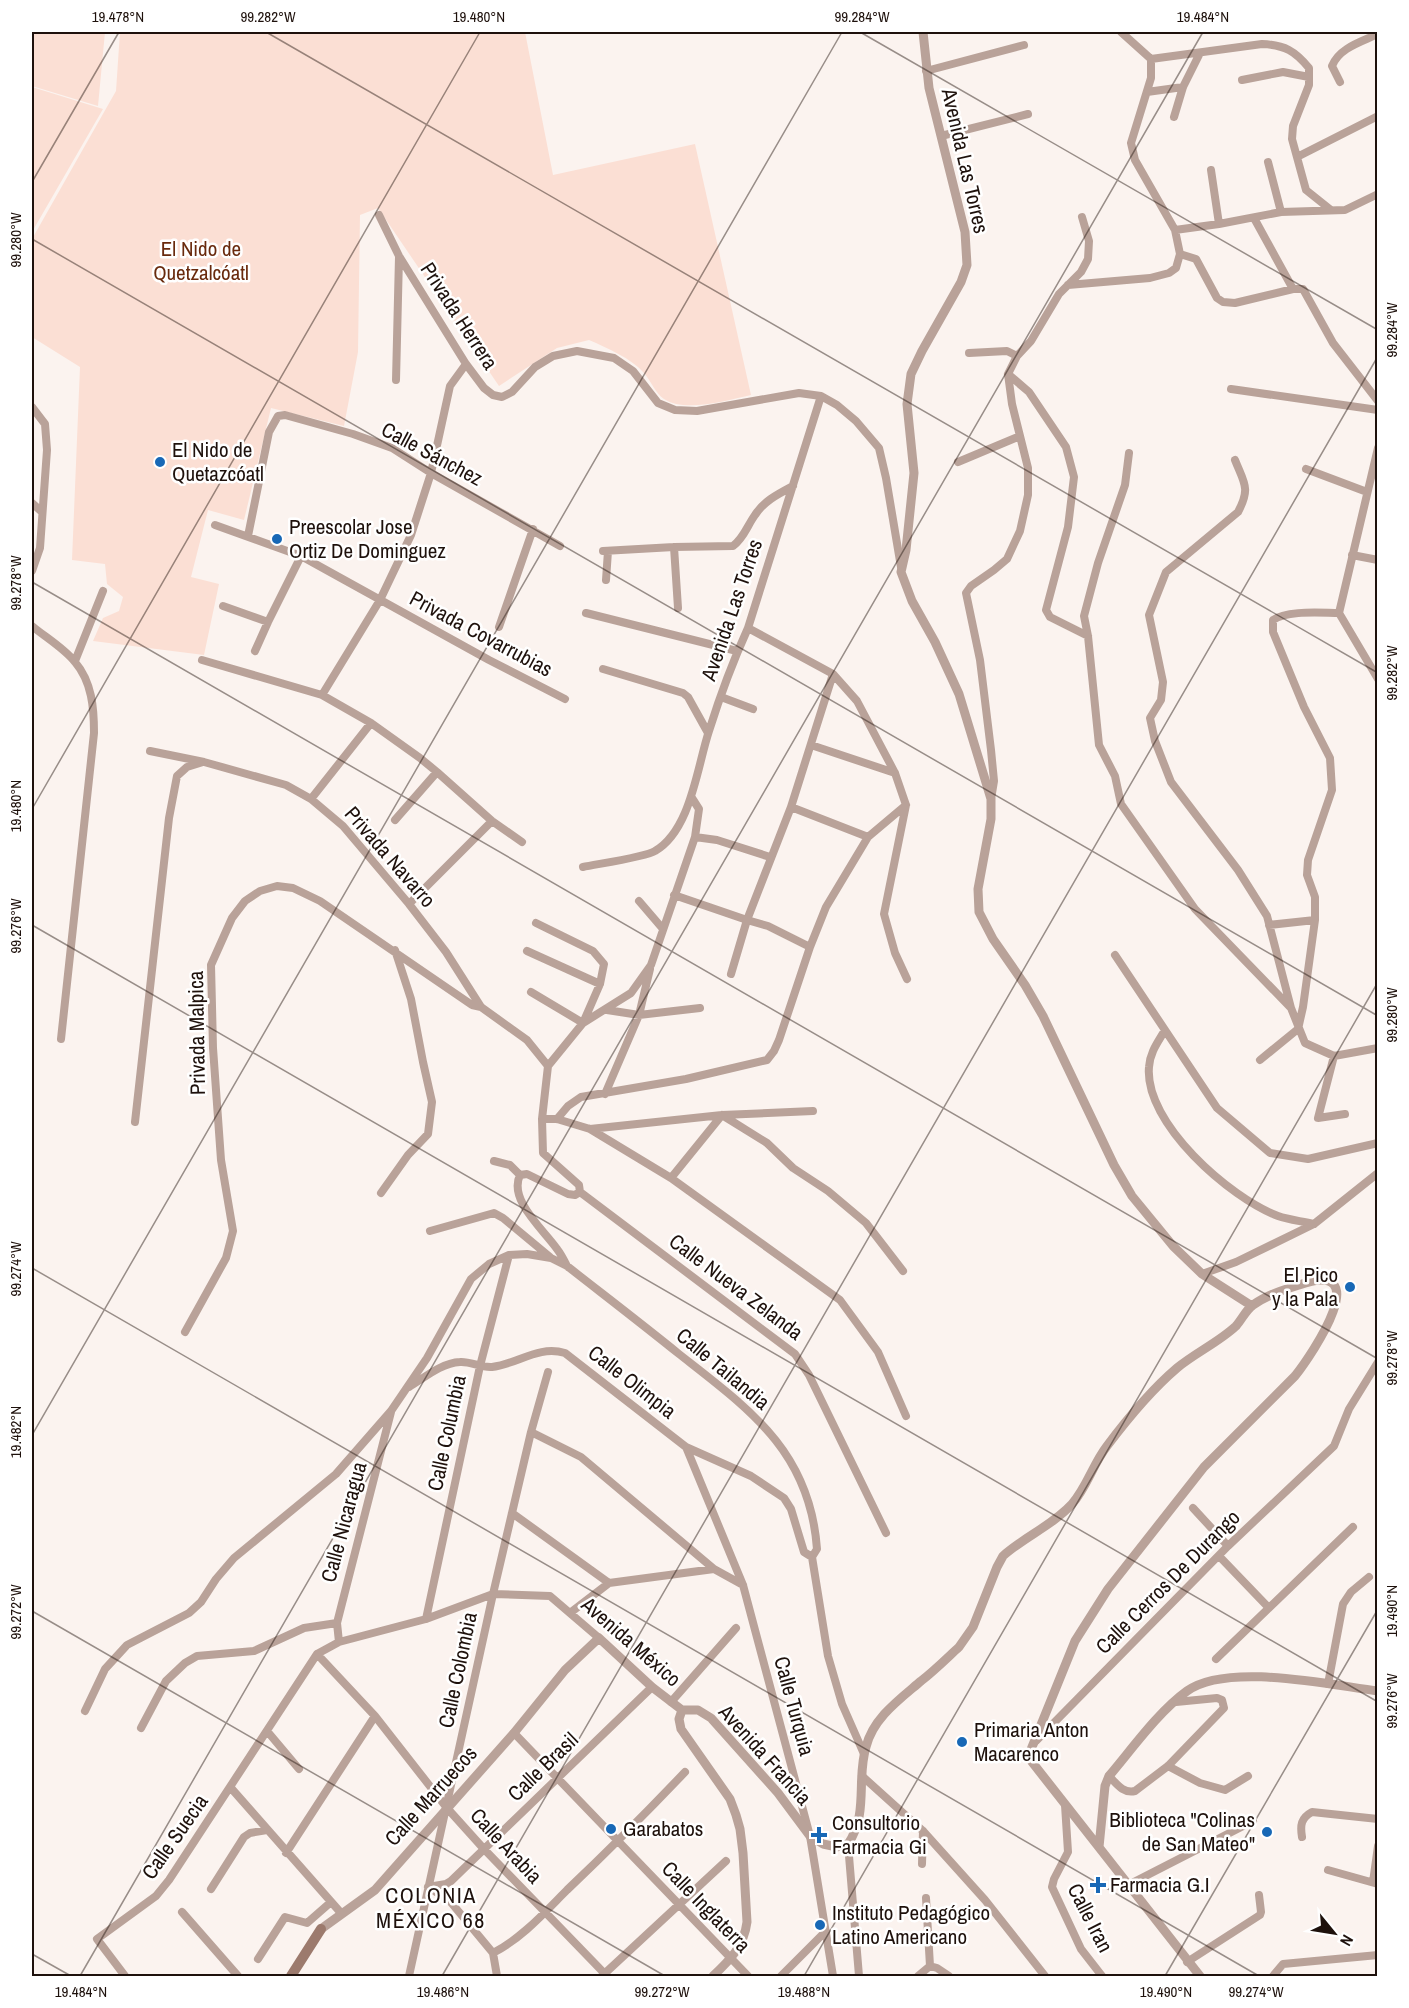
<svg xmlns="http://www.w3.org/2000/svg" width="1409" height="2008" font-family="'Archivo Narrow',sans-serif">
  <rect width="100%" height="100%" fill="#fbf3ef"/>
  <path fill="#fbdfd4" d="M32 32H105L98 106 32 86Z
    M120 32H525L553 175 695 144 751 395C728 400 685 413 664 399 656 394 651 381 644 373 631 358 607 348 589 340L557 348 499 386 378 208 360 215 358 352 344 426 271 408 244 520 208 510 191 577 219 584 204 655 93 641 103 618 119 611 123 597 107 584 105 564 72 560 80 367 32 337V239L116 91Z
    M32 87 103 109 32 232Z"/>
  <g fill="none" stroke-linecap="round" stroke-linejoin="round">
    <path stroke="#b9a299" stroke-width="8" d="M1151 59 1262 44C1285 45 1295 51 1309 68V85L1293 126 1292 139 1306 190 1331 210
      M926 71 1024 45
      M1242 80 1283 72 1309 77
      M1340 82 1332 66C1339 48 1361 42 1378 34
      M1147 92 1183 87
      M1174 117 1183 87 1200 53
      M941 136 1028 114
      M1297 157 1378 116
      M1268 162 1281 212
      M1211 170 1219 224
      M379 215 399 256 466 364 484 388 493 395 502 397 512 392 535 367 553 356 577 351 614 358 633 371 658 403 675 410 697 411 799 393 821 396 837 405 856 421 879 448 886 478 901 567
      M1254 218 1293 289
      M1175 230 1219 224 1281 212 1345 210 1378 194
      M1180 254 1196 259 1217 298 1223 302 1235 303 1293 289H1303L1333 343 1378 401
      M1068 285 1150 278 1169 273 1176 268 1180 254 1175 230 1135 160 1131 143 1151 78V59L1121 32
      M969 353 1007 351 1017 356
      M1008 374 1029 392 1066 447 1074 477 1068 527 1046 610 1050 617 1088 636
      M396 380 399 257
      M1231 389 1378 410
      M32 407 45 424 47 450 40 548 32 571
      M1378 448 1339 613 1378 679
      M1129 453 1125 485 1098 563 1084 616 1088 636 1099 745 1115 776 1121 804 1195 909 1290 1007
      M1235 460C1244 483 1251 488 1238 512L1166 572 1149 615 1163 682 1161 700 1150 718 1155 741 1171 782 1238 870 1267 916 1291 1008 1305 1043 1334 1056 1378 1048
      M958 462 1020 436
      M1306 469 1367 492
      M32 503 42 512
      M215 525 301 556 489 660 565 699
      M248 536 269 432 278 416 285 415 353 434 392 448 431 473 560 546
      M674 547 678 608
      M603 551 674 547 733 546C744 538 747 526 755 515 764 501 778 494 793 486
      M1352 555 1378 560
      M606 580 608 551
      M223 606 268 622
      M586 613 737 651
      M32 626C45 637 64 648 75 662 92 682 94 708 94 733L61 1039
      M499 627 533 529
      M748 628 833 674 857 701 895 773 906 805 884 914 895 953 907 979
      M255 651 268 622 301 556
      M202 660 322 695 371 723 420 758 437 772 492 821 522 842
      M75 661 103 591
      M603 669 683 693 688 697 708 733
      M322 695 380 600 411 535 431 473 450 386 466 364
      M721 697 753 709
      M811 745 895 773
      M150 751 204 762 286 785 311 799 343 826 409 904 446 952 481 1007 527 1040 548 1066
      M311 799 371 723
      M991 799 994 781 991 750 980 660 966 593 971 586 994 570 1007 559 1020 531 1028 495V468L1012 404 1008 374 1017 356 1031 341 1059 294 1081 272 1088 259 1089 241 1082 217
      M791 807 868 837
      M395 820 437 772
      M695 837 717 840 770 857
      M583 867C597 864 646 857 655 851 691 830 697 767 709 731 720 696 733 661 748 628L821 396
      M674 895 747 920 731 974
      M639 901 663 929
      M409 904 492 821
      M1269 925 1315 920
      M810 947 768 926 747 920 791 807 833 674
      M527 951 600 984
      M1115 955 1217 1108 1270 1153 1308 1159 1378 1143
      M531 992 583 1023 600 984 604 964 593 951 536 923
      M607 1010 639 1015 700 1008
      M1165 1030C1158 1042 1150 1052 1149 1067 1144 1123 1230 1198 1278 1216 1289 1220 1302 1221 1314 1224
      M1334 1056 1318 1118 1345 1114
      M1260 1060 1298 1029 1303 1007 1315 920V897L1307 875 1308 860 1332 790 1330 758 1304 707 1273 632V620C1287 610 1321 613 1339 613
      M605 1094 639 1015 650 969
      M542 1119H557L590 1129 722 1115 813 1111
      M557 1119 568 1106 581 1097 686 1079 767 1060 774 1051 779 1040 810 947 826 907 868 837 906 805
      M135 1122 169 818 177 776 187 767 203 762
      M590 1129 671 1178 840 1300 878 1352 906 1416
      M494 1161 510 1165 520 1175
      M671 1178 722 1115 767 1143 793 1168 828 1191 866 1223 903 1271
      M580 1192 795 1354 809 1375 886 1533
      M580 1192 579 1185 543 1153 542 1119 548 1066 583 1023 631 993 651 965 695 837 699 809 692 798
      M381 1193 408 1155 428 1134 432 1102 423 1062 411 999 395 950
      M430 1231 494 1213 503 1218 550 1257
      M567 1266C564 1260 561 1254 557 1249 544 1230 508 1200 520 1175L527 1174 568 1194 575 1195 580 1192
      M1202 1274 1236 1262 1314 1224 1378 1173
      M185 1332 226 1258 233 1231 221 1160 213 1048 211 965 232 918 245 901 260 891 277 886 293 888 320 901 472 1005 481 1007
      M409 1387C424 1378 441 1363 460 1362 470 1361 481 1368 492 1367 518 1364 538 1345 565 1353L686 1447 751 1476 784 1498 791 1509 804 1552 812 1557
      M531 1432 581 1457 714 1569
      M686 1447 743 1585 810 1836 833 1976
      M1193 1508 1228 1546
      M512 1513 609 1583
      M1219 1556 1268 1607
      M570 1613 609 1583 714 1569 743 1585
      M426 1619 480 1366 509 1255
      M339 1642 337 1623 391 1412
      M317 1654 375 1716 447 1808 483 1848 605 1974
      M1216 1659 1353 1527
      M1328 1684 1343 1604 1351 1592 1369 1577
      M671 1702 736 1628
      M85 1711 105 1669 127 1645 189 1613 201 1602 216 1579 234 1558 336 1474 391 1411 427 1358 471 1279 489 1264 509 1255 527 1254 551 1258 567 1266C604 1295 642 1324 679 1354 749 1409 810 1451 817 1549L812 1557 828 1656 842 1704 864 1754
      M141 1728 166 1681 185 1663 197 1656 254 1651 304 1628 337 1623
      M267 1731 299 1769
      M514 1733 748 1976
      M1036 1741 1228 1546 1334 1446 1349 1409 1378 1362
      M1168 1766 1200 1783 1225 1790 1248 1776
      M862 1776 923 1831 985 1900 1045 1976
      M1109 1776C1116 1783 1123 1794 1135 1791L1168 1766 1224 1708 1222 1700 1217 1698 1176 1702
      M231 1788 341 1913
      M1065 1805 1068 1852 1054 1879 1052 1887 1081 1949 1102 1976
      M1302 1837C1300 1825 1301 1818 1312 1812L1378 1819
      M848 1844 859 1976
      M286 1853 375 1716
      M922 1864 923 1831
      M1328 1870 1378 1884
      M1373 1882 1378 1846
      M1128 1885 1253 1821
      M428 1887 446 1884 451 1881 652 1687
      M428 1887 449 1900 493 1953 497 1976
      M211 1889 244 1837 250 1833 267 1830
      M926 1898 930 1966
      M182 1912 238 1976
      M493 1953C522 1938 544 1913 567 1890 607 1852 647 1812 685 1772
      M258 1959 285 1917 307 1923 331 1902
      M1187 1962 1260 1915 1261 1912 1259 1895
      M930 1966 937 1968 949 1976
      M125 1976 97 1939 156 1896 169 1880 317 1654 339 1642 426 1619 493 1594 550 1596 599 1638
      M409 1976 493 1594 531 1432 548 1372
      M602 1976 726 1861
      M781 1976 826 1931
      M918 1976 930 1966
      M1273 1976 1283 1964 1378 1955"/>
    <path stroke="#b9a299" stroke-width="9" d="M923 32 929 88 965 232 967 265 961 282 922 351 911 374 907 404 914 473 906 550 901 572 912 601 935 642 959 694 991 799V819L978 889 979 912 993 939 1025 985 1043 1016 1114 1165 1132 1196 1173 1246 1202 1274 1252 1306
      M682 1710H698L711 1718 778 1793 810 1836 823 1844 837 1847 848 1844C869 1813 856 1780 866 1747 873 1718 900 1699 921 1681 934 1671 946 1659 959 1647L973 1627 997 1567 1003 1556C1024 1537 1053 1525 1072 1504 1087 1487 1093 1464 1107 1446 1128 1418 1150 1391 1177 1368 1195 1353 1219 1342 1236 1326 1242 1319 1246 1310 1253 1305 1267 1295 1283 1290 1299 1285 1377 1258 1313 1353 1295 1376L1204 1467 1108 1589 1075 1641 1030 1752 1032 1762 1200 1976
      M682 1710 679 1719 681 1729 730 1799 736 1815 740 1829 743 1853 747 1922C744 1946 730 1960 713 1976
      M1099 1847 1105 1786 1109 1776C1132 1749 1158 1712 1187 1691 1227 1662 1330 1685 1378 1691
      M321 1929 375 1890 514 1733 565 1670 599 1638 652 1687 682 1710"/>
    <path stroke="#9c7a6d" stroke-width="10" d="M291 1976 321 1929"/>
  </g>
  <path fill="none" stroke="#1e110c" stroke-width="1.5" stroke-opacity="0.45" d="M266 32 1378 673M860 32 1378 330M32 182 119 32M32 239 1378 1016M32 582 1378 1359M32 809 480 32M32 925 1378 1702M32 1268 1259 1976M32 1435 842 32M32 1611 665 1976M32 1954 71 1976M80 1976 1203 32M442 1976 1378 356M804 1976 1378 982M1165 1976 1378 1609"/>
  <g fill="#1868b6" stroke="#fff" stroke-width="2">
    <circle cx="160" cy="462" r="6"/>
    <circle cx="277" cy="539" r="6"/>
    <circle cx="1350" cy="1287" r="6"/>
    <circle cx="962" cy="1742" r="6"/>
    <circle cx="611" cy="1829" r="6"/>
    <circle cx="1267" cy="1832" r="6"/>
    <path d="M816 1826h6v6h6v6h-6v6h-6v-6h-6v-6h6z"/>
    <path d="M1095 1876h6v6h6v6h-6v6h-6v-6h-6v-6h6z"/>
    <circle cx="820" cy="1925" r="6"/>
  </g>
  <g text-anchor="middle" stroke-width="5" stroke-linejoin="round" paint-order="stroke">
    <g font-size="21" fill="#1e110c" stroke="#fff">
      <text transform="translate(965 161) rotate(77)" y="7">Avenida Las Torres</text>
      <text transform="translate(459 316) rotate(57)" y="7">Privada Herrera</text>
      <text transform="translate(432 454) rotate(28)" y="7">Calle Sánchez</text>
      <text transform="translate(732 610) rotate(-71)" y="7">Avenida Las Torres</text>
      <text transform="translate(481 634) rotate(28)" y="7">Privada Covarrubias</text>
      <text transform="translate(390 857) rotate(49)" y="7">Privada Navarro</text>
      <text transform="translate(197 1033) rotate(-91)" y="7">Privada Malpica</text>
      <text transform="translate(736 1287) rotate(37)" y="7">Calle Nueva Zelanda</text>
      <text transform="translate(723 1369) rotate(40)" y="7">Calle Tailandia</text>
      <text transform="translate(632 1382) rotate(38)" y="7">Calle Olimpia</text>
      <text transform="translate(447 1433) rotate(-78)" y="7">Calle Columbia</text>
      <text transform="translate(344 1522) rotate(-75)" y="7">Calle Nicaragua</text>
      <text transform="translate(1168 1582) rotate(-45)" y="7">Calle Cerros De Durango</text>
      <text transform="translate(631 1642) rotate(41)" y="7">Avenida México</text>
      <text transform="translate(458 1670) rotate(-78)" y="7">Calle Colombia</text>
      <text transform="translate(794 1706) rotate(75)" y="7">Calle Turquia</text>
      <text transform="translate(765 1755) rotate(48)" y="7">Avenida Francia</text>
      <text transform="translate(543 1767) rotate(-44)" y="7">Calle Brasil</text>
      <text transform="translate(431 1796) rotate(-48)" y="7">Calle Marruecos</text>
      <text transform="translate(175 1837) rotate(-55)" y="7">Calle Suecia</text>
      <text transform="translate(506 1846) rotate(47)" y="7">Calle Arabia</text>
      <text transform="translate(706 1907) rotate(46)" y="7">Calle Inglaterra</text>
      <text transform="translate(1090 1918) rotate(63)" y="7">Calle Iran</text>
    </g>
    <g font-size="21" fill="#692a0d" stroke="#fff">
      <text x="201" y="256">El Nido de<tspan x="201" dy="24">Quetzalcóatl</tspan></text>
    </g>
    <g font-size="21" fill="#1e110c" stroke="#fff" text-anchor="start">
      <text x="172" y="457">El Nido de<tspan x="172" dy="24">Quetazcóatl</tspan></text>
      <text x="289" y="534">Preescolar Jose<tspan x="289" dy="24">Ortiz De Dominguez</tspan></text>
      <text x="1338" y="1282" text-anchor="end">El Pico<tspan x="1338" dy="24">y la Pala</tspan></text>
      <text x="974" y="1737">Primaria Anton<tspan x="974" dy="24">Macarenco</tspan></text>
      <text x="1255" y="1827" text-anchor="end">Biblioteca "Colinas<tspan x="1255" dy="24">de San Mateo"</tspan></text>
      <text x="832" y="1830">Consultorio<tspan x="832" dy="24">Farmacia Gi</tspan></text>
      <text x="623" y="1836">Garabatos</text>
      <text x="1110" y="1892">Farmacia G.I</text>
      <text x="832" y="1920">Instituto Pedagógico<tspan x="832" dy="24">Latino Americano</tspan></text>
    </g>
    <g font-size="22" letter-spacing="1.5" fill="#1e110c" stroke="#fff">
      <text x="431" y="1903">COLONIA<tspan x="431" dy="25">MÉXICO 68</tspan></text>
    </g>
  </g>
  <rect width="1409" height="2008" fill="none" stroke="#ffffff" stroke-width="66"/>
  <g transform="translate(1334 1933) rotate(120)" stroke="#ffffff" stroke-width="4.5" paint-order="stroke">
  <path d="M0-4.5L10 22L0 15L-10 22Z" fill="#1e110c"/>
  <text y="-9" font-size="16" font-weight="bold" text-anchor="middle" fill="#1e110c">N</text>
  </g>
  <rect x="33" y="33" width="1343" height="1942" fill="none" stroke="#1e110c" stroke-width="2"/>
  <g font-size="15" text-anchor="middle" fill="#1e110c">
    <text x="118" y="22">19.478°N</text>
    <text x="268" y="22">99.282°W</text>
    <text x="479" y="22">19.480°N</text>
    <text x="862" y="22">99.284°W</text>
    <text x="1203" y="22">19.484°N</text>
    <text transform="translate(16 240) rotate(-90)" y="5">99.280°W</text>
    <text transform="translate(1392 330) rotate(-90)" y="5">99.284°W</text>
    <text transform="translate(16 583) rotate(-90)" y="5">99.278°W</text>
    <text transform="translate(1392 673) rotate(-90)" y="5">99.282°W</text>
    <text transform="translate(16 806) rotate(-90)" y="5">19.480°N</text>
    <text transform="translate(16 926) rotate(-90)" y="5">99.276°W</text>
    <text transform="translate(1392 1015) rotate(-90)" y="5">99.280°W</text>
    <text transform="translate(16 1269) rotate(-90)" y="5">99.274°W</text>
    <text transform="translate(1392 1358) rotate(-90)" y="5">99.278°W</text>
    <text transform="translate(16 1432) rotate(-90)" y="5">19.482°N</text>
    <text transform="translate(1392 1611) rotate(-90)" y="5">19.490°N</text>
    <text transform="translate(16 1612) rotate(-90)" y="5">99.272°W</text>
    <text transform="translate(1392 1701) rotate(-90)" y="5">99.276°W</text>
    <text x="81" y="1997">19.484°N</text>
    <text x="443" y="1997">19.486°N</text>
    <text x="662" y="1997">99.272°W</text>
    <text x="804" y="1997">19.488°N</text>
    <text x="1166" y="1997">19.490°N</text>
    <text x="1256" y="1997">99.274°W</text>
  </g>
</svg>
